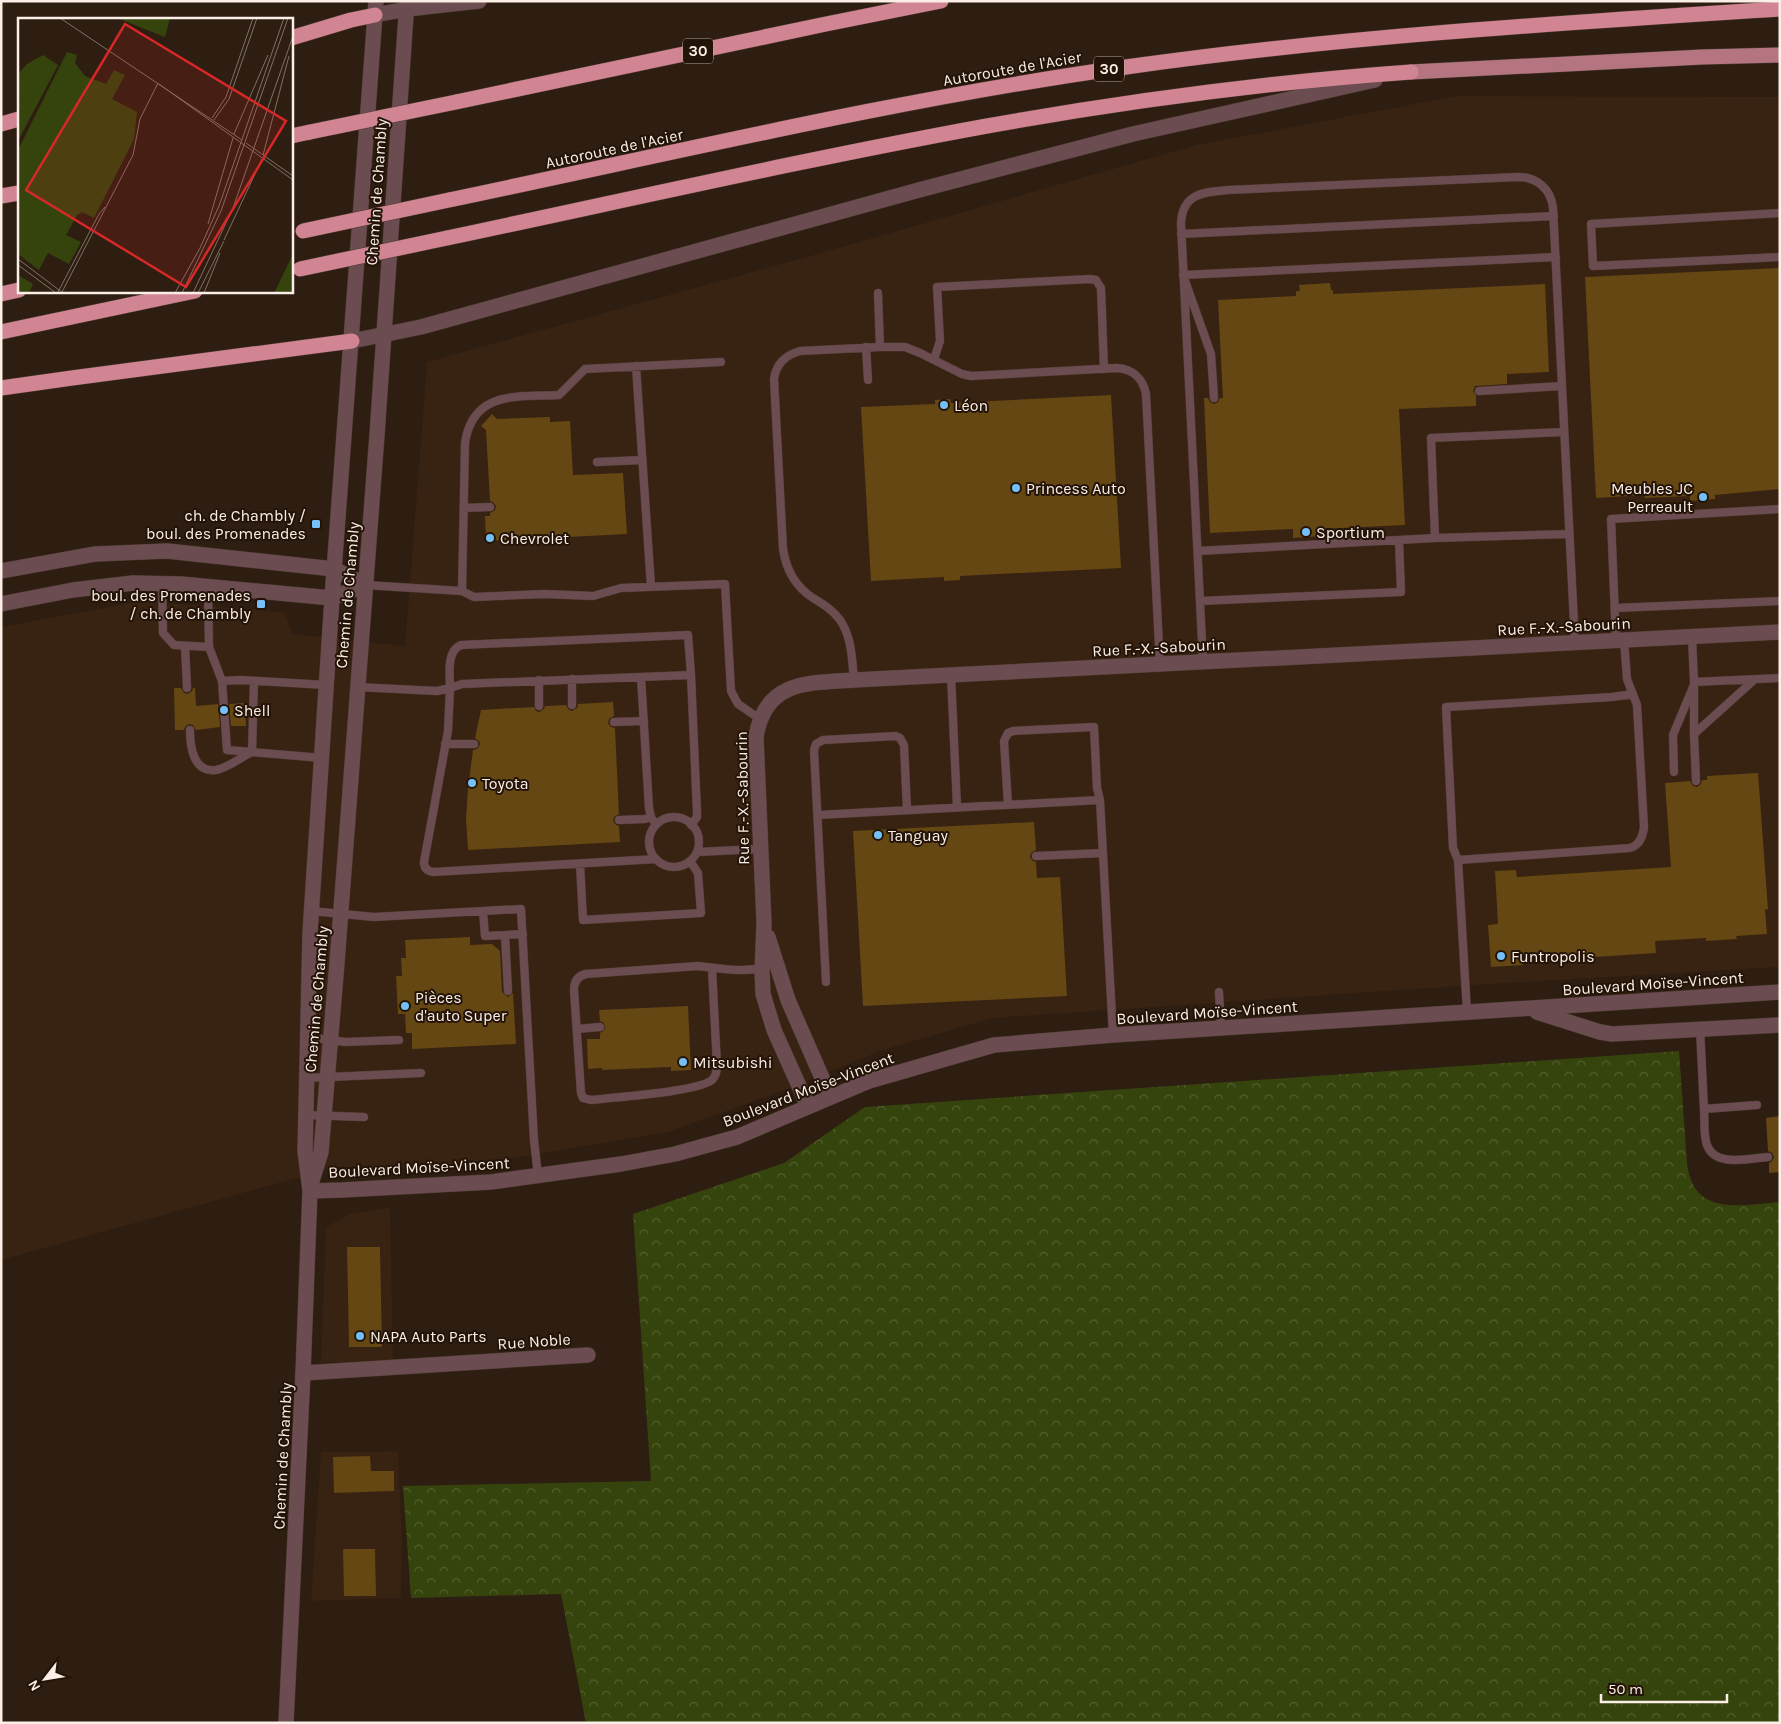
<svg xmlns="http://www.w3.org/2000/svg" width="1781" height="1724" font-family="Karla,sans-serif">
  <defs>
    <pattern id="forest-crowns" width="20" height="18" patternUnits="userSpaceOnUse" patternTransform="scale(1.25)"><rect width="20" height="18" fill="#35440c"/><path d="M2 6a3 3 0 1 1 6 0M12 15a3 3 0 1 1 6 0" fill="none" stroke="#535f2f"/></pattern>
  </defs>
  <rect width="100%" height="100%" fill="#2e1d11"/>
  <path fill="#382211" d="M1456 96 1780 97V967L1491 984 993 1018 883 1050 780 1092 668 1132 455 1168 337 1167 1 1260V627L140 601 284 612 293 634 405 646 427 362 817 254 1196 145Z
    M390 1207 393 1360 321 1363 326 1227 349 1214Z
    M398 1451 402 1539 401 1598 311 1601 321 1452Z"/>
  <path fill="url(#forest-crowns)" d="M1679 1051 1687 1163C1693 1217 1740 1205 1780 1202V1723H586L561 1594 411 1598 403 1486 651 1481 633 1214 784 1163 865 1107Z"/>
  <path fill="#644713" d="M1780 268V489L1715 495V499L1702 500 1690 501V496L1645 498 1644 495 1596 498 1585 277Z
    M1330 283 1331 290H1333V294L1545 284 1549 372 1507 374V384L1475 386 1473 391 1476 395V406L1399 409 1405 525 1321 529 1322 536 1293 538V529L1210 533 1204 398H1208L1210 402 1214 404 1218 402 1220 398H1223L1218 300 1296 296V291H1300L1299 285Z
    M1111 395 1121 568 960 576V580L944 581V577L871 581 861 407 935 404V400L950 399 951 403Z
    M492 414 497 419 550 417V422L570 421 573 475 623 473 627 534 486 541 485 516H490V513L495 510 496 506 493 502 490 501 486 430 481 426Z
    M174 688H181L184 693 188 694 192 691 193 688H195L196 706 218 704 220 727 196 730 193 725 189 724 185 727 184 730H175Z
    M613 702 614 716 609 719 608 723 611 727 615 728 619 814 614 817 613 821 616 825 619 826 620 842 468 850 466 818 468 788 473 750 477 749 480 744 479 741 475 738 481 710 534 707 536 711 539 712 544 709 545 706 566 705 569 710 572 711 577 708 578 704Z
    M245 703 246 726H231L229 704Z
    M1758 773 1768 909 1765 910 1767 934 1736 936 1737 939 1706 941V938L1655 941 1656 953 1549 960 1548 958 1522 960 1523 965 1491 967 1488 925 1498 924 1495 871 1516 870 1517 877 1671 867 1665 783 1690 781 1693 786 1697 787 1701 784 1702 780H1707V776Z
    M1034 822 1036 850 1031 853 1030 857 1033 861 1036 862 1037 878 1060 877 1067 996 863 1006 853 831Z
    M470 937V945L492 944 500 951 502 992 508 997 513 993 516 1044 412 1049V1033H406L405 1014H398L396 976H402L401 958H406L405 940Z
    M688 1006 691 1070 671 1071V1067L602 1070V1068L588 1069 587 1039H600V1033L605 1029 604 1023 600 1021 599 1010Z
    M1780 1116V1172L1769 1173V1163L1772 1161 1774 1157 1772 1153 1768 1151 1766 1118Z
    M347 1247H380L382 1347H349Z
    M370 1456 371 1471H394V1491L334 1493 333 1457Z
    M343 1549H375L376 1596H344Z"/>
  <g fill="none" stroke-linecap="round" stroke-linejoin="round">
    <defs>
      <path id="service" d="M1780 213 1591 224 1593 266 1780 257
        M1181 234 1554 216
        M878 293 880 347
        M866 347 868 380
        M934 359 940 341 937 287 1090 279 1096 280 1101 288 1104 369
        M636 366 651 587
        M1479 391 1562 386
        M1214 398 1211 354 1183 275 1556 257
        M597 462 642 460
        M464 508 490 507
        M1435 538 1431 438 1564 432
        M1198 551 1435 538 1569 534
        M162 583 163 633 174 645 209 647 208 587
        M365 585 462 591 465 443C473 390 518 397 559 395L585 369 721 362
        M462 591 474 597 545 594 593 596 621 588 725 584 731 691 738 704 760 719
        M1200 601 1401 592 1399 540
        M1615 608 1780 601
        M1692 637 1694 682 1780 678
        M1616 641 1611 519 1780 509
        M185 646 187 688
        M209 647 222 681 241 680 326 685
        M1203 662 1181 224C1182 193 1204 192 1228 190L1518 177C1537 177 1551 189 1553 208L1575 643
        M691 675 688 635 461 645C446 651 450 674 450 688L462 684 691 675 697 812V817L691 825
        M951 675 957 807
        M641 677 649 808 651 817 656 825
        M572 679V705
        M539 680V706
        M854 680C852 660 852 637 840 620 833 610 823 604 813 598 796 587 786 569 783 549L774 379C776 364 786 355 800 351L880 347H905L920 353 962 374 971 376 1117 368C1133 369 1143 379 1146 394L1160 665
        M222 681 227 750 252 752
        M254 681 252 752 322 758
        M1694 682V734L1696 781
        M357 687 437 691 450 688 448 731 424 862C424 868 427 871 433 872L656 859
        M614 722 644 721
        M190 730C190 746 193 773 216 770 228 768 241 757 252 752
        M1694 734 1754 680
        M445 744H474
        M1674 772 1673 735 1693 687
        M1008 805 1004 741 1008 733 1013 731 1094 727 1097 788 1100 800
        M818 815 1100 800 1113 1035
        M649 842a25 25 0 1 1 50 0a25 25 0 1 1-50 0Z
        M619 820 645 819 651 817
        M697 852 760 849
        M1036 856 1103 853
        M1458 860 1453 848 1446 707 1612 697 1633 694
        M580 864 583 920 701 913 698 873 690 861
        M311 911 374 917 521 909 534 1140 538 1176
        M483 911 485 936 523 934
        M505 935 508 991
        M712 968 717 1066C717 1072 716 1076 712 1080 697 1092 614 1097 591 1100L583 1098 581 1093 574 990C574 982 577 976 586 974L698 966C721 969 742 972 765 968
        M826 982 814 750 816 744 823 740 896 736 900 738 904 745 907 810
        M1219 992 1221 1028
        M1467 1012 1458 860 1630 848C1640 845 1643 836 1644 827L1637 705 1627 679 1624 640
        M577 1029 600 1027
        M1700 1029 1704 1109 1757 1105
        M307 1037 345 1042 399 1040
        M306 1078 421 1073
        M1704 1109C1705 1120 1703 1134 1707 1145 1715 1168 1750 1158 1768 1157
        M306 1115 364 1117"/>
      <path id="minor" d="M768 937 788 1000 830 1096
        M808 1106 774 1030 763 994 762 972 764 923 756 737C765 680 808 683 854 680L1780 632
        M303 1373 588 1355"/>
      <path id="tertiary" d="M375 15 407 9 479 1
        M352 341 421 327 919 190 1133 134 1375 80
        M1 571 95 554 167 551 334 569 365 585
        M1 604 73 590 133 583 181 584 332 598 365 585
        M1537 1012 1600 1032 1612 1034 1780 1025
        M311 1184 321 1152 337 963 377 435 407 1
        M310 1191 342 1190 491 1182 621 1164 675 1154 737 1137 869 1081 994 1045 1113 1035 1780 992
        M286 1723 303 1373 310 1191 305 1151 310 933 332 598 376 1"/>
      <path id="primary" d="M1411 72 1702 57 1780 55"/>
      <path id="motorway" d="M291 38 351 20 375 15
        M456 102 826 24 941 1
        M1 124 19 119
        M291 136 310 132
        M1 196 19 193
        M449 200C674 153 898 99 1126 67 1343 36 1562 23 1780 9
        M447 238C627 200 806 159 987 126 1127 101 1269 82 1411 72
        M1 294 19 290
        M1 332 195 291
        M1 388 72 378 352 341"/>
    </defs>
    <use href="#service" stroke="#4b3a2f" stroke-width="9"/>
    <use href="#minor" stroke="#4b3a2f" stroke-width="16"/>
    <use href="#tertiary" stroke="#4b3a2f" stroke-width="16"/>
    <use href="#primary" stroke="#4b3a2f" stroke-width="16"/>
    <use href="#motorway" stroke="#4b3a2f" stroke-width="16"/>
    <use href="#service" stroke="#6b4c51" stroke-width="8"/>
    <use href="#minor" stroke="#6b4c51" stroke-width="15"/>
    <use href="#tertiary" stroke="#6b4c51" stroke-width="15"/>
    <use href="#primary" stroke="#b47480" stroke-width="15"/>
    <use href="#motorway" stroke="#d18492" stroke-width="15"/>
    <defs>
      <path id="motorway-bridge" d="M310 132 456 102
        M303 231 449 200
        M300 269 447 238"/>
    </defs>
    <use href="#motorway-bridge" stroke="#4b3a2f" stroke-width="16" stroke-linecap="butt"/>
    <use href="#motorway-bridge" stroke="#d18492" stroke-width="15"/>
  </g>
  <g fill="#75c0f6" stroke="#241408" stroke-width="2">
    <circle cx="944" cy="405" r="5"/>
    <circle cx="1016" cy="488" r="5"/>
    <circle cx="1703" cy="497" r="5"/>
    <rect x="311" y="519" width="10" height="10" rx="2.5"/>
    <circle cx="1306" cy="532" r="5"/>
    <circle cx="490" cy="538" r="5"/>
    <rect x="256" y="599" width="10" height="10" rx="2.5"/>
    <circle cx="224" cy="710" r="5"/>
    <circle cx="472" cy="783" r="5"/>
    <circle cx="878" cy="835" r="5"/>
    <circle cx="1501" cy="956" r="5"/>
    <circle cx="405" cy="1006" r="5"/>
    <circle cx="683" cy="1062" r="5"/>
    <circle cx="360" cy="1336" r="5"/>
  </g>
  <g text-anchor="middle" stroke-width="4" stroke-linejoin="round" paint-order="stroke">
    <g fill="#241408" stroke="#baada3" stroke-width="1">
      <rect x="683" y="38.5" width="30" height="25" rx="4"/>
      <rect x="1094" y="56.5" width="30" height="25" rx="4"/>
    </g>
    <g font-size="15" font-weight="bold" fill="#faeee6">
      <text x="698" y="56">30</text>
      <text x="1109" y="74">30</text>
    </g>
    <g font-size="16" fill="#faeee6" stroke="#241408">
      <text transform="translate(1012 68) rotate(-10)" y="6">Autoroute de l'Acier</text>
      <text transform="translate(614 148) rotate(-12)" y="6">Autoroute de l'Acier</text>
      <text transform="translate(376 192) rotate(-86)" y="6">Chemin de Chambly</text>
      <text transform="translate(347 595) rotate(-85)" y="6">Chemin de Chambly</text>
      <text transform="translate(1564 626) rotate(-3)" y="6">Rue F.-X.-Sabourin</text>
      <text transform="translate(1159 647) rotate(-3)" y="6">Rue F.-X.-Sabourin</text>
      <text transform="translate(742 798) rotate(-91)" y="6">Rue F.-X.-Sabourin</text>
      <text transform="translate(1653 983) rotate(-4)" y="6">Boulevard Moïse-Vincent</text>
      <text transform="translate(316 999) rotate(-85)" y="6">Chemin de Chambly</text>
      <text transform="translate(1207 1012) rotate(-4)" y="6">Boulevard Moïse-Vincent</text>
      <text transform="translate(808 1089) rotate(-21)" y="6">Boulevard Moïse-Vincent</text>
      <text transform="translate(419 1167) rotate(-3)" y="6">Boulevard Moïse-Vincent</text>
      <text transform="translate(534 1341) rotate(-4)" y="6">Rue Noble</text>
      <text transform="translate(282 1456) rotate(-87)" y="6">Chemin de Chambly</text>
    </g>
    <g font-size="16" fill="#faeee6" stroke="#241408" text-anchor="start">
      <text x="954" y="411">Léon</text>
      <text x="1026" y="494">Princess Auto</text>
      <text x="1693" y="494" text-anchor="end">Meubles JC<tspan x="1693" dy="18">Perreault</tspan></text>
      <text x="306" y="521" text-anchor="end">ch. de Chambly /<tspan x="306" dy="18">boul. des Promenades</tspan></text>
      <text x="1316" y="538">Sportium</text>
      <text x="500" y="544">Chevrolet</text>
      <text x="251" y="601" text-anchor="end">boul. des Promenades<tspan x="251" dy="18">/ ch. de Chambly</tspan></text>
      <text x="234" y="716">Shell</text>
      <text x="482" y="789">Toyota</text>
      <text x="888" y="841">Tanguay</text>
      <text x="1511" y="962">Funtropolis</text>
      <text x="415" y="1003">Pièces<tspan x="415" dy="18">d'auto Super</tspan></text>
      <text x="693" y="1068">Mitsubishi</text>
      <text x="370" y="1342">NAPA Auto Parts</text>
    </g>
  </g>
  <g transform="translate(18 18)">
    <rect width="275" height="275" fill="#2e1d11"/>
    <path d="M99 0H152L147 19Z" fill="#35440c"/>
    <path d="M49 34 59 37 57 45 67 58 88 66 96 52 107 57 94 81 119 94 116 121 76 200 64 194 59 197 48 217 63 224 51 246 30 235 21 252 0 236V132ZM0 257 15 266 11 275H0Z" fill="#35440c"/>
    <path d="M275 236V275H256Z" fill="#35440c"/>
    <path d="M25 37 40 47 0 123V56L9 46Z" fill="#35440c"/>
    <path d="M13 48 32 57 17 86 0 77Z" fill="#35440c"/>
    <path fill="none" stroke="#807166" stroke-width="1" d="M42 0 224 122M141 66 275 162M194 100 208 79 235 0M196 102 211 81 239 0M216 116 250 37M228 125 275 158M245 137 271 38M190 206 215 120M206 222 244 141M182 230 201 188 266 0M0 241 45 275M0 247 38 275M40 274 81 196 87 189M44 274 115 137 122 101 140 65M157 275 182 230M164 275 203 193 270 0M175 275 215 190 275 18M180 275 206 223M186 275 202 235"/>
    <path fill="#d62828" fill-opacity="0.15" stroke="#d62828" stroke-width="2.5" d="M107 6 268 103 168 269 8 172Z"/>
    <rect width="275" height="275" fill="none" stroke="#faeee6" stroke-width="2.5"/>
  </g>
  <rect width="1781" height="1724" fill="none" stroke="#faeee6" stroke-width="5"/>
  <g transform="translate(45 1679) rotate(239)" stroke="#241408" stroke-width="4" paint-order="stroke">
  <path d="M0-4L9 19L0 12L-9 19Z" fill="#faeee6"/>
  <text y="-8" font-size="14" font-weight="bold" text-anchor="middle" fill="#faeee6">N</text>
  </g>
  <path d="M1601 1694v8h126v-8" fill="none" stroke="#faeee6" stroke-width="2.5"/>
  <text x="1608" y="1694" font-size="15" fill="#faeee6" stroke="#241408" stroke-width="4" paint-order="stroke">50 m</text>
</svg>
